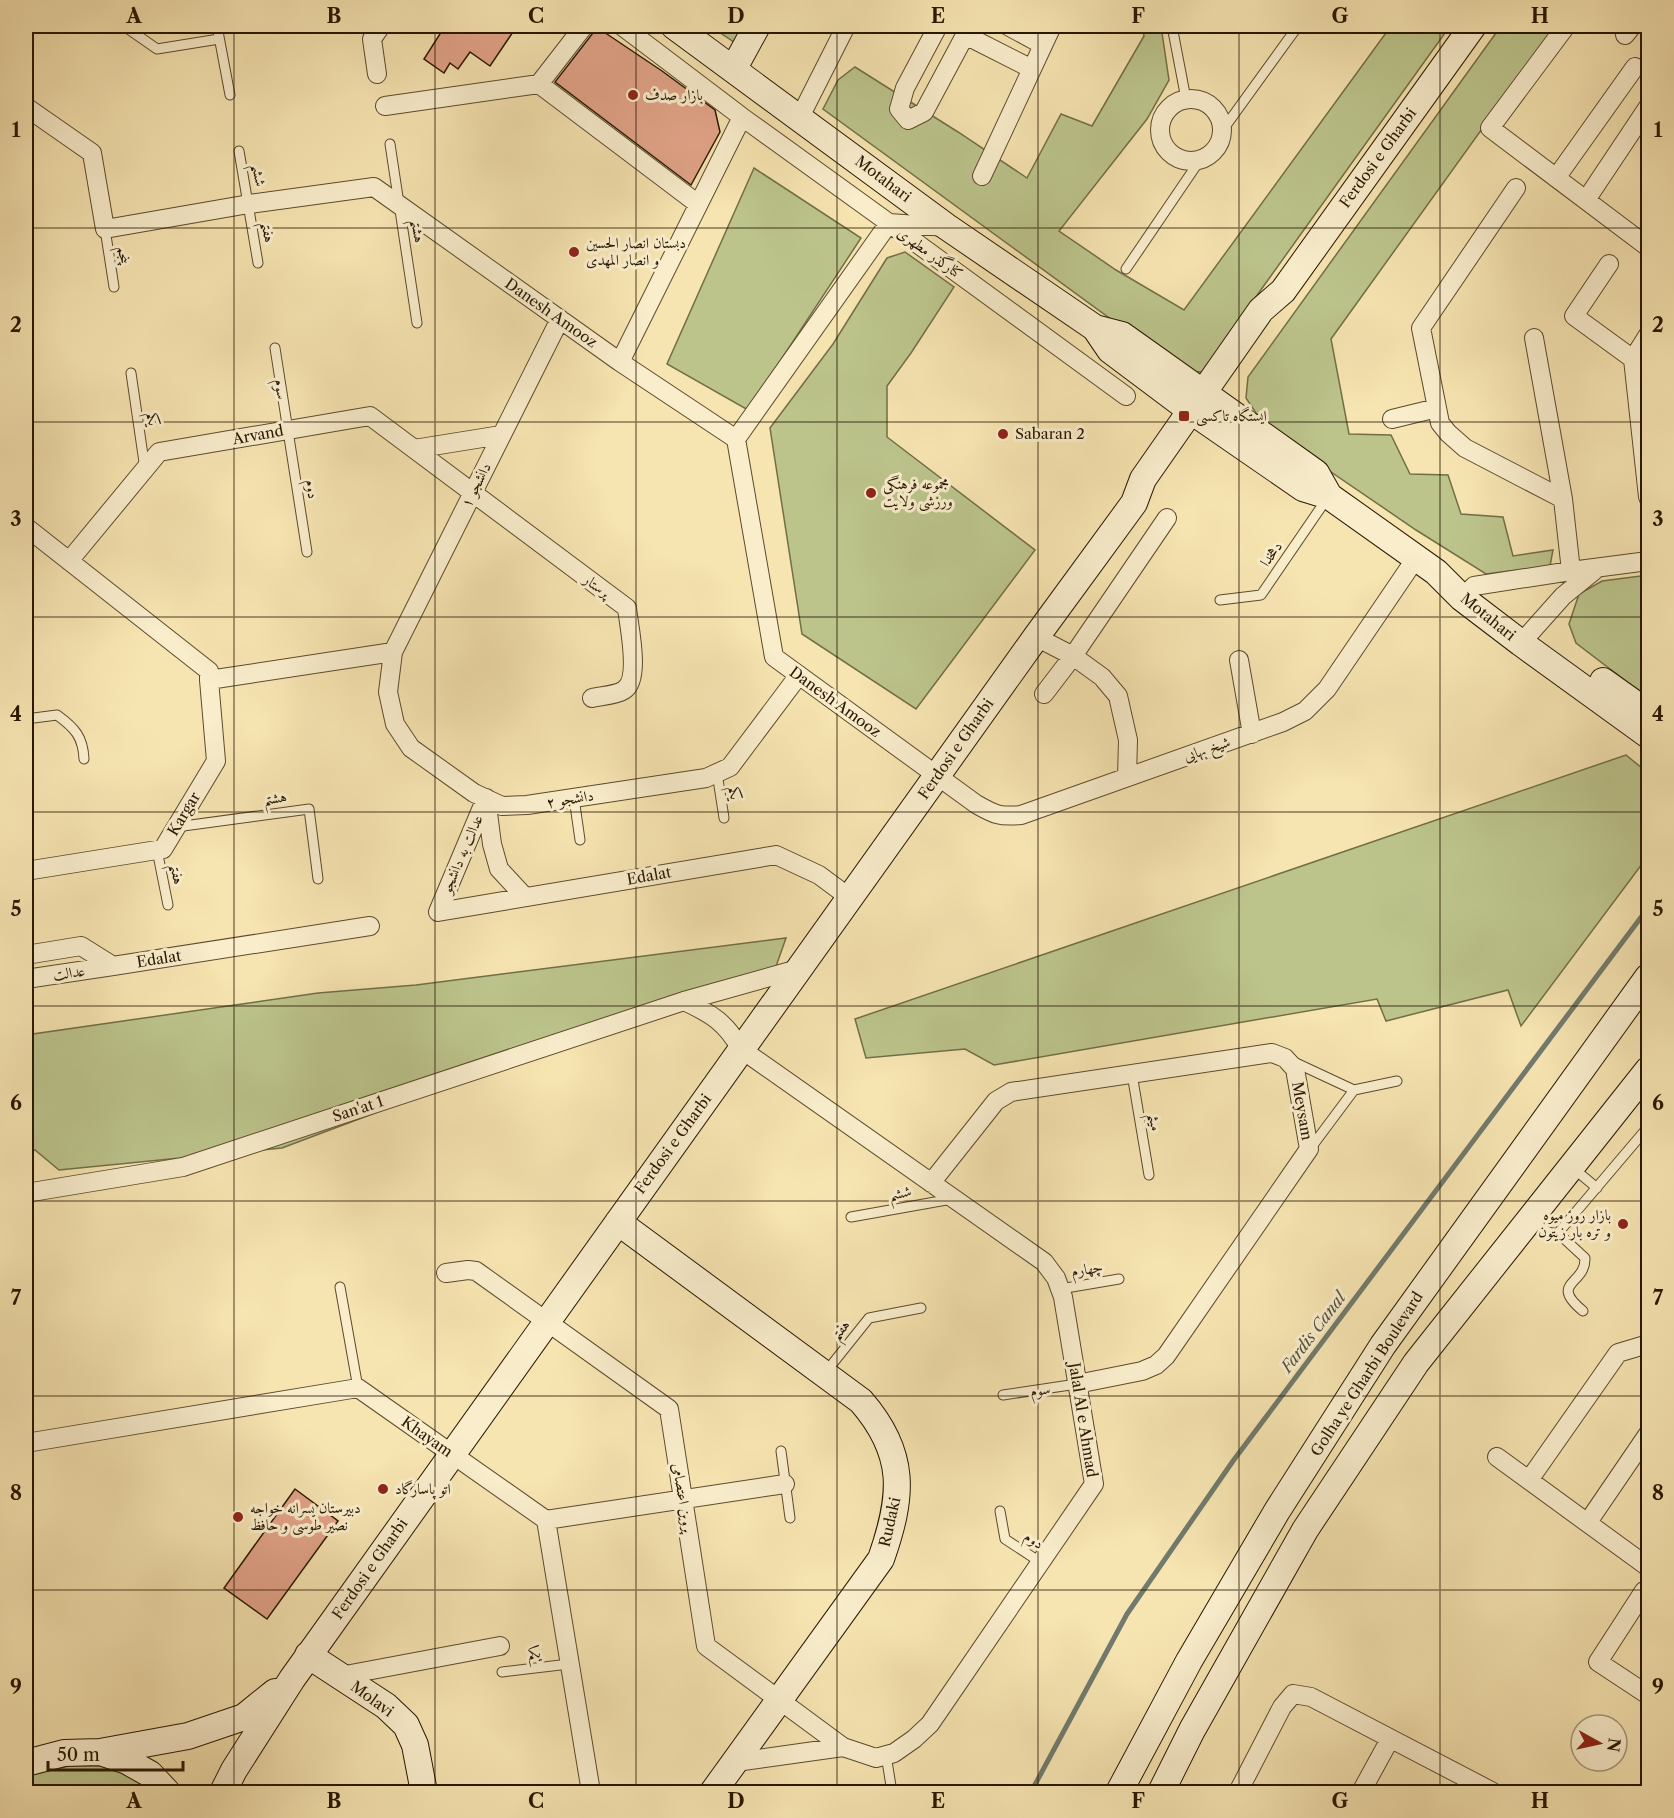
<svg xmlns="http://www.w3.org/2000/svg" width="1674" height="1818" font-family="'Libre Caslon Text',Amiri,serif">
  <rect width="100%" height="100%" fill="#f6e4b1"/>
  <filter id="stains"><feTurbulence type="fractalNoise" baseFrequency=".00333" numOctaves="4"/><feColorMatrix values="0 0 0 0 .2 0 0 0 0 .09 0 0 0 0 .02 0 0 0 .5 -.17"/></filter>
  <radialGradient id="worn" r=".72"><stop offset=".6" stop-color="#630" stop-opacity="0"/><stop offset="1" stop-color="#630" stop-opacity=".3"/></radialGradient>
  <path fill="#bcc48c" stroke="#726e46" stroke-width="1.5" d="M710 26H753L737 44Z
    M1142 26H1161L1169 80 1147 119 1059 231 1116 270 1184 310 1391 26H1450L1202 372 1182 371 823 109 838 80 855 67 958 132 1027 178 1061 114 1092 126 1144 36Z
    M1501 26H1556L1331 339 1349 434 1391 435 1410 474 1448 475 1461 514 1503 517 1513 556 1553 550 1550 566 1486 574 1416 530 1290 444 1256 413 1246 398 1248 377Z
    M754 168 861 238 748 410 667 364Z
    M905 252 954 287 911 353 887 386V437L1035 550 916 709 802 634 770 428 833 344 887 258Z
    M1648 575V698L1576 643 1569 624 1579 594 1602 581Z
    M1626 755 1648 773V856L1521 1026 1508 990 1386 1021 1377 999 994 1065 965 1049 866 1058 855 1019Z
    M786 938 774 972 476 1075 282 1148 59 1170 35 1150 26 1151V1035L318 993 416 985Z
    M69 1766H107L139 1781 151 1792H26V1779L31 1775Z"/>
  <g fill="none" stroke-linecap="round" stroke-linejoin="round">
    <path stroke="#717a6d" stroke-width="5" d="M1031 1792 1127 1614 1233 1461 1648 908"/>
  </g>
  <path fill="#e2a388" stroke="#281700" stroke-width="1.5" d="M445 26H517L490 66 470 52 458 69 450 63 444 73 424 59Z
    M595 26 662 71 715 110 720 132 691 185 555 82 593 33Z
    M295 1489 338 1521 267 1619 224 1588Z"/>
  <g fill="none" stroke-linecap="round" stroke-linejoin="round">
    <defs>
      <path id="lane" d="M124 26 157 49 219 39
        M217 26 230 95
        M1172 26 1186 99
        M1222 131 1298 26
        M390 144 417 323
        M239 151 258 263
        M105 229 114 287
        M1126 269 1200 160
        M275 348 307 552
        M131 373 145 469
        M1220 600 1261 595 1328 497
        M26 719 57 715C75 728 83 737 84 759
        M717 773 724 818
        M574 798 580 840
        M176 827 309 809 318 879
        M157 850 168 905
        M1294 1062 1354 1090
        M1132 1074 1149 1175
        M1636 1089 1648 1100
        M1310 1149 1354 1090 1397 1081
        M1573 1168 1597 1188
        M851 1217 952 1199
        M1532 1219C1540 1226 1547 1235 1558 1233L1648 1127
        M1558 1233 1585 1258C1586 1285 1548 1282 1583 1311
        M340 1287 358 1388
        M1060 1289 1119 1279
        M825 1373 869 1318 921 1308
        M1003 1395 1077 1384
        M781 1451 790 1518
        M1000 1511 1005 1539 1040 1562
        M502 1672 569 1664
        M886 1755 892 1792"/>
      <path id="street" d="M622 26 742 117 889 223 947 227
        M938 26 905 88 899 109 908 120 924 112 970 26
        M1008 26 1043 45
        M1566 26 1490 128 1648 247
        M965 35 1032 69
        M1625 35 1632 26
        M377 74 372 39 381 26
        M539 84 584 26
        M1160 130a31 31 0 1 1 62 0a31 31 0 1 1-62 0Z
        M385 106 539 84 698 204
        M26 107 92 153 105 229 249 204 374 187 620 362 736 439 774 657 976 804C995 815 1000 817 1021 815L1283 722 1305 711 1327 689 1416 558
        M800 117 846 26
        M982 176 1052 26
        M1556 178 1635 67
        M1516 188 1421 328 1440 423 1448 433 1465 448 1563 499
        M1586 200 1648 107
        M1609 264 1574 316 1633 359
        M560 319 393 652 388 692 395 724 411 748 474 793 502 806 527 805 706 778 730 767 799 675
        M1648 335 1633 359 1648 497
        M1534 338 1563 499 1571 571
        M620 362 742 117
        M1392 419 1437 408
        M736 439 889 223 1126 396
        M414 449 501 435
        M26 527 209 671V680L393 652
        M69 561 159 452 370 416 627 608C629 627 641 679 624 690 617 695 601 696 592 698
        M1462 598 1474 586 1571 571 1648 561
        M1036 637 1073 656 1102 677 1118 696 1128 740 1127 777
        M1521 643 1563 596 1595 570
        M1239 660 1252 734
        M1044 694 1073 656 1167 518
        M26 871 163 849 216 761 209 680
        M438 912 776 855 819 875 850 898
        M438 912 486 798 492 844 499 869 525 897
        M26 955 81 946 113 966 370 926
        M26 979 113 966
        M931 1183 996 1101 1011 1092 1272 1053 1285 1058 1295 1069 1309 1149 1166 1356 1156 1365 1142 1371 1077 1384
        M26 1193 183 1167 684 1001 798 969
        M446 1273 468 1270 476 1271 669 1409 706 1646 843 1747 876 1758 894 1753 914 1739 930 1724 1094 1484 1063 1297 1056 1278 1044 1262 741 1049C725 1022 712 1014 684 1001
        M26 1443 358 1388 546 1520 591 1792
        M1497 1457 1648 1567
        M1529 1480 1618 1353 1648 1344
        M546 1520 785 1484
        M1588 1522 1648 1434
        M1648 1593 1644 1591 1598 1662 1648 1695
        M340 1676 500 1646
        M736 1762 843 1747
        M1238 1792 1282 1707 1293 1694 1311 1697 1493 1792
        M1361 1792 1390 1739"/>
      <path id="secondary" d="M674 26 947 227 1095 328 1122 335 1316 473 1329 496
        M734 68 757 26
        M1095 328 1110 350 1190 410 1303 488 1329 496 1436 572 1462 598 1521 643 1648 735
        M1603 681 1648 713
        M618 1222 861 1401C907 1454 903 1496 881 1559L713 1792
        M308 1655 386 1706 406 1725 415 1745 424 1792
        M100 1752 188 1736 244 1717 275 1692
        M26 1763 64 1753 100 1752 127 1761 150 1774 167 1792
        M223 1792 234 1770 292 1679 1036 637 1134 503 1143 479 1261 310 1283 291 1473 26
        M1119 1792 1189 1661 1277 1511 1383 1345 1648 977
        M1161 1792 1192 1730 1305 1530 1416 1363 1648 1070"/>
    </defs>
    <use href="#lane" stroke="#5c4a2c" stroke-width="11"/>
    <use href="#street" stroke="#5c4a2c" stroke-width="20"/>
    <use href="#secondary" stroke="#281700" stroke-width="28"/>
    <use href="#lane" stroke="#f9edcc" stroke-width="9"/>
    <use href="#street" stroke="#f9edcc" stroke-width="18"/>
    <use href="#secondary" stroke="#f9edcc" stroke-width="26"/>
  </g>
  <path fill="none" stroke="#281700" stroke-width="1.5" stroke-opacity="0.55" d="M234 26V1792M435 26V1792M636 26V1792M837 26V1792M1038 26V1792M1239 26V1792M1440 26V1792M26 228H1648M26 422H1648M26 617H1648M26 812H1648M26 1006H1648M26 1201H1648M26 1396H1648M26 1590H1648"/>
  <g fill="#8f2418" stroke="#f9edcc" stroke-width="2">
    <circle cx="633" cy="95" r="6"/>
    <circle cx="574" cy="252" r="6"/>
    <rect x="1178" y="410" width="12" height="12" rx="3"/>
    <circle cx="1003" cy="434" r="6"/>
    <circle cx="871" cy="493" r="6"/>
    <circle cx="1623" cy="1224" r="6"/>
    <circle cx="383" cy="1489" r="6"/>
    <circle cx="238" cy="1517" r="6"/>
  </g>
  <g text-anchor="middle" stroke-width="6" stroke-linejoin="round" paint-order="stroke">
    <g font-size="15" fill="#281700" stroke="#f9edcc" text-anchor="start">
      <text x="645" y="100">بازار صدف</text>
      <text x="586" y="248">دبستان انصار الحسین<tspan x="586" dy="17">و انصار المهدی</tspan></text>
      <text x="1196" y="421">ایستگاه تاکسی</text>
      <text x="1015" y="439">Sabaran 2</text>
      <text x="883" y="489">مجموعه فرهنگی<tspan x="883" dy="17">ورزشی ولایت</tspan></text>
      <text x="1611" y="1220" text-anchor="end">بازار روز میوه<tspan x="1611" dy="17">و تره بار زیتون</tspan></text>
      <text x="395" y="1494">اتو پاسارگاد</text>
      <text x="250" y="1513">دبیرستان پسرانه خواجه<tspan x="250" dy="17">نصیر طوسی و حافظ</tspan></text>
    </g>
    <g font-size="15" fill="#281700" stroke="#f9edcc">
      <text transform="translate(1378 158) rotate(-54)" y="5">Ferdosi e Gharbi</text>
      <text transform="translate(259 175) rotate(80)" y="5">ششم</text>
      <text transform="translate(883 179) rotate(37)" y="5">Motahari</text>
      <text transform="translate(418 231) rotate(81)" y="5">هشتم</text>
      <text transform="translate(268 232) rotate(81)" y="5">هفتم</text>
      <text transform="translate(930 253) rotate(36)" y="5">کنارگذر مطهری</text>
      <text transform="translate(124 255) rotate(81)" y="5">پنجم</text>
      <text transform="translate(551 313) rotate(35)" y="5">Danesh Amooz</text>
      <text transform="translate(281 389) rotate(81)" y="5">سوم</text>
      <text transform="translate(153 419) rotate(82)" y="5">یکم</text>
      <text transform="translate(258 435) rotate(-10)" y="5">Arvand</text>
      <text transform="translate(476 485) rotate(-63)" y="5">دانشجو ۱</text>
      <text transform="translate(312 489) rotate(81)" y="5">دوم</text>
      <text transform="translate(1271 554) rotate(-55)" y="5">دهخدا</text>
      <text transform="translate(597 586) rotate(36)" y="5">پرستار</text>
      <text transform="translate(1488 617) rotate(39)" y="5">Motahari</text>
      <text transform="translate(835 702) rotate(36)" y="5">Danesh Amooz</text>
      <text transform="translate(956 749) rotate(-55)" y="5">Ferdosi e Gharbi</text>
      <text transform="translate(1207 749) rotate(-19)" y="5">شیخ بهایی</text>
      <text transform="translate(735 793) rotate(82)" y="5">یکم</text>
      <text transform="translate(275 798) rotate(-8)" y="5">هشتم</text>
      <text transform="translate(570 799) rotate(-9)" y="5">دانشجو ۲</text>
      <text transform="translate(184 814) rotate(-59)" y="5">Kargar</text>
      <text transform="translate(462 854) rotate(-67)" y="5">عدالت به دانشجو</text>
      <text transform="translate(177 874) rotate(79)" y="5">هفتم</text>
      <text transform="translate(649 876) rotate(-10)" y="5">Edalat</text>
      <text transform="translate(159 959) rotate(-9)" y="5">Edalat</text>
      <text transform="translate(69 973) rotate(-8)" y="5">عدالت</text>
      <text transform="translate(358 1109) rotate(-18)" y="5">San'at 1</text>
      <text transform="translate(1302 1111) rotate(80)" y="5">Meysam</text>
      <text transform="translate(1155 1122) rotate(80)" y="5">میثم</text>
      <text transform="translate(673 1144) rotate(-54)" y="5">Ferdosi e Gharbi</text>
      <text transform="translate(900 1193) rotate(-11)" y="5">ششم</text>
      <text transform="translate(1087 1269) rotate(-9)" y="5">چهارم</text>
      <text transform="translate(840 1330) rotate(-51)" y="5">هفتم</text>
      <text transform="translate(1367 1374) rotate(-57)" y="5">Golha ye Gharbi Boulevard</text>
      <text transform="translate(1040 1390) rotate(-9)" y="5">سوم</text>
      <text transform="translate(1083 1420) rotate(81)" y="5">Jalal Al e Ahmad</text>
      <text transform="translate(427 1437) rotate(35)" y="5">Khayam</text>
      <text transform="translate(683 1498) rotate(81)" y="5">پروین اعتصامی</text>
      <text transform="translate(890 1522) rotate(-77)" y="5">Rudaki</text>
      <text transform="translate(1034 1540) rotate(34)" y="5">دوم</text>
      <text transform="translate(370 1569) rotate(-55)" y="5">Ferdosi e Gharbi</text>
      <text transform="translate(534 1653) rotate(-7)" y="5">یکم</text>
      <text transform="translate(372 1699) rotate(36)" y="5">Molavi</text>
    </g>
    <g font-size="16" font-style="italic" fill="#525140" stroke="#f9edcc">
      <text transform="translate(1313 1332) rotate(-53)" y="6">Fardis Canal</text>
    </g>
  </g>
  <rect width="1674" height="1818" fill="none" stroke="#f6e4b1" stroke-width="66"/>
  <g transform="translate(1599 1743) rotate(98)"><circle r="28" fill="#f9edcc" stroke="#a5977a" stroke-width="1.5"/>
  <path d="M0-4.5L10 22L0 15L-10 22Z" fill="#8f2418"/>
  <text y="-9" font-size="16" font-weight="bold" text-anchor="middle" fill="#281700">N</text>
  </g>
  <path d="M48 1761v9h135v-9" fill="none" stroke="#281700" stroke-width="3"/>
  <text x="57" y="1761" font-size="18" fill="#281700" stroke="#f9edcc" stroke-width="4.5" paint-order="stroke">50 m</text>
  <rect x="33" y="33" width="1608" height="1752" fill="none" stroke="#281700" stroke-width="2"/>
  <g font-size="20" text-anchor="middle" font-weight="bold" fill="#281700">
    <text x="134" y="23">A</text>
    <text x="334" y="23">B</text>
    <text x="536" y="23">C</text>
    <text x="736" y="23">D</text>
    <text x="938" y="23">E</text>
    <text x="1138" y="23">F</text>
    <text x="1340" y="23">G</text>
    <text x="1540" y="23">H</text>
    <text x="16" y="137">1</text>
    <text x="1658" y="137">1</text>
    <text x="16" y="332">2</text>
    <text x="1658" y="332">2</text>
    <text x="16" y="526">3</text>
    <text x="1658" y="526">3</text>
    <text x="16" y="721">4</text>
    <text x="1658" y="721">4</text>
    <text x="16" y="916">5</text>
    <text x="1658" y="916">5</text>
    <text x="16" y="1110">6</text>
    <text x="1658" y="1110">6</text>
    <text x="16" y="1305">7</text>
    <text x="1658" y="1305">7</text>
    <text x="16" y="1500">8</text>
    <text x="1658" y="1500">8</text>
    <text x="16" y="1694">9</text>
    <text x="1658" y="1694">9</text>
    <text x="134" y="1808">A</text>
    <text x="334" y="1808">B</text>
    <text x="536" y="1808">C</text>
    <text x="736" y="1808">D</text>
    <text x="938" y="1808">E</text>
    <text x="1138" y="1808">F</text>
    <text x="1340" y="1808">G</text>
    <text x="1540" y="1808">H</text>
  </g>
  <rect width="100%" height="100%" filter="url(#stains)"/>
  <rect width="100%" height="100%" fill="url(#worn)"/>
</svg>
